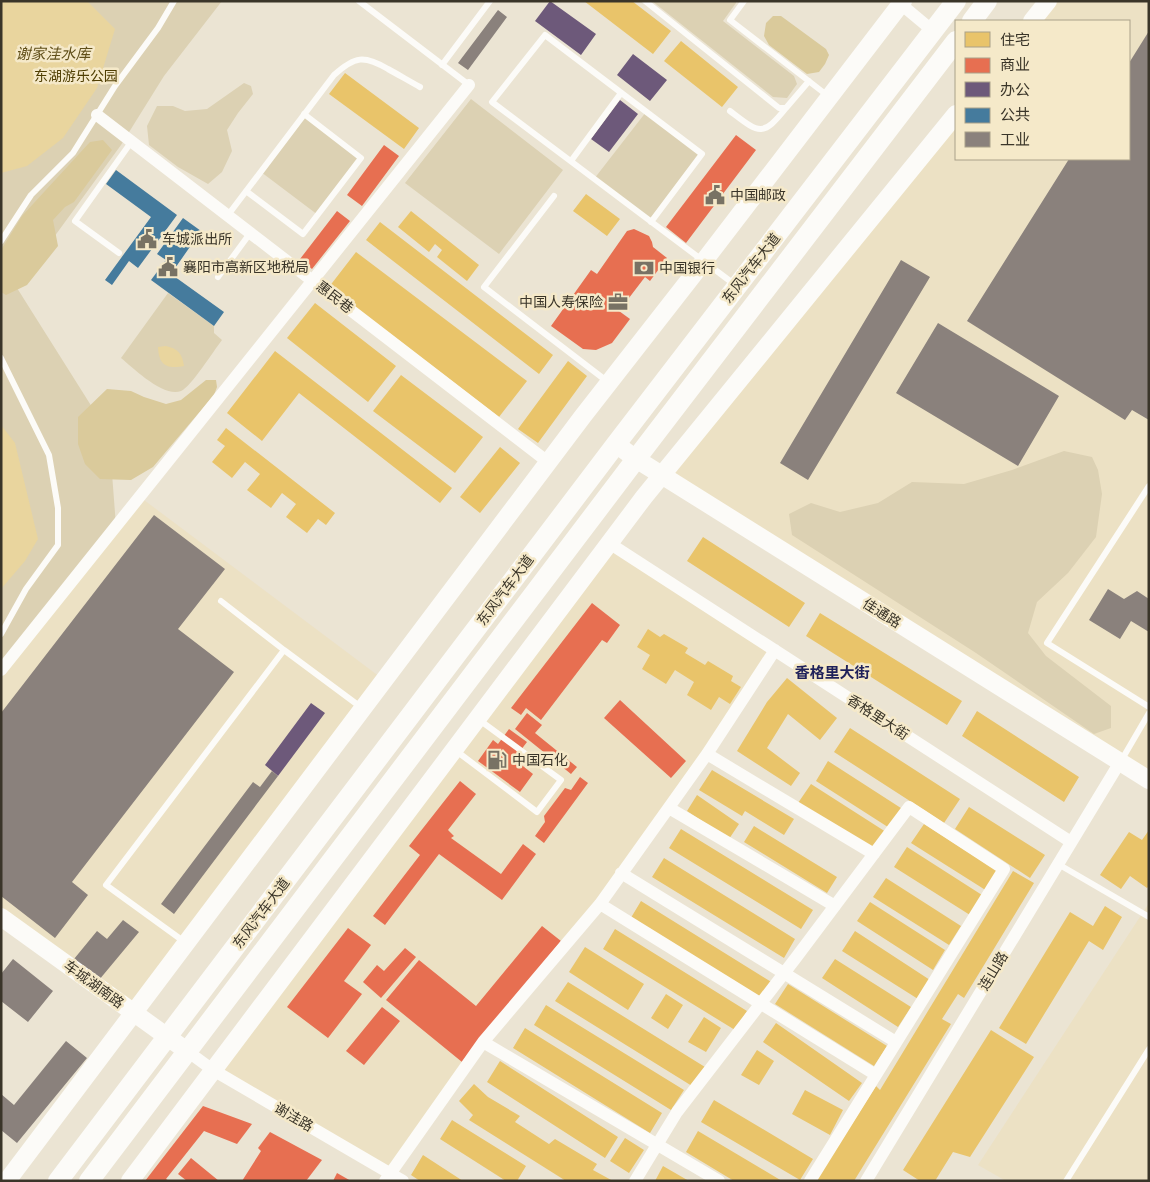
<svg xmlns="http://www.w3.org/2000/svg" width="1150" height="1182" font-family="Barlow,'Noto Sans SC',sans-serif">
  <rect width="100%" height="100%" fill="#ebe4d3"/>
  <path fill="#ece1c4" d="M1048 1H1149V780L662 475 956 114V159H1129V21H1032Z
    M140 497 384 680 133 1013 1 917V670Z
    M609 543 775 650 669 808 483 1042 390 1174 213 1070Z
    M1149 903V1181H1098L1094 1179 1093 1181H1006L978 1165Z"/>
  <path fill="#dcd1b3" d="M1 1H222L164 76 121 145 17 288 109 434 116 526 1 670Z
    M652 1H736V3L723 21 794 76 797 84 787 98 773 97Z
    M244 83 251 86 253 94 238 113 227 130 232 151 222 172 208 184 178 167 149 145 147 126 157 106H173L185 111 207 109Z
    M471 99 563 170 499 254 405 183Z
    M646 112 702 154 651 222 594 179Z
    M304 114 361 158 318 215 261 172Z
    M168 293 214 326V333L222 340C214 350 191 387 181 391 164 398 133 368 121 358Z
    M1064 451 1092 457 1098 470 1102 494 1096 537 1068 573 1037 602 1028 633 1046 656 1111 706V728L1094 734 976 653 792 535 789 514 811 503 840 512 878 503 912 482 964 484 1012 470Z"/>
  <path fill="#daca9b" d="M773 16H781L826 49 829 55 825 64 819 72 807 74 769 45 764 36 766 23Z
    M103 140 112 150 74 202 65 207 53 220 58 246 27 285 6 295 1 292V250L22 216 90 142Z
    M206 380H216L217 387 214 395 153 467 131 480 100 479 85 464 78 444V417L107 389 131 391 144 397 166 404 181 400Z"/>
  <path fill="#e9d59e" d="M1 1H87L115 29 97 88 63 138 27 166 1 173Z
    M166 346C178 349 182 353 184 366 167 369 159 366 158 347Z
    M1 425 15 443 38 539 25 561 1 589Z"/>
  <path fill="#e9c46a" d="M584 1H632L671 31 653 54Z
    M681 41 738 87 722 107 664 61Z
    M345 73 419 128 404 149 329 94Z
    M586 194 620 219 607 236 573 211Z
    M411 211 479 265 467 281 437 257 442 250 435 244 429 252 398 227Z
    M380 222 553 355 539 374 366 240Z
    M356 252 527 381 499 417 329 287Z
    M315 303 396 366 368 402 287 338Z
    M275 351 452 488 440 503 299 393 262 441 227 413Z
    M568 361 587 376 538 443 518 429Z
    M401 375 483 437 455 473 373 411Z
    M226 428 335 513 326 525 318 519 307 533 286 517 296 504 282 493 271 508 247 490 260 474 245 462 232 478 212 462 225 446 217 440Z
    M500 447 520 463 480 513 460 497Z
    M703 537 805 603 789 627 687 561Z
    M820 613 962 701 947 725 806 636Z
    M648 629 660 637 664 634 688 648 685 653 705 665 708 661 733 676 731 681 741 687 730 704 719 697 711 710 687 695 694 682 675 670 666 684 642 669 650 655 637 647Z
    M787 678 837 718 820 740 788 714 767 748 800 773 791 786 737 751 767 702Z
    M977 711 1079 777 1064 802 962 736Z
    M850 728 960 799 944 823 834 752Z
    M828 761 904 810 891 829 816 781Z
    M712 770 794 819 784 835 745 811 742 816 699 790Z
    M811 784 886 832 874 852 798 803Z
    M697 795 739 824 729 839 687 811Z
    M969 807 1045 855 1030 878 955 829Z
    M924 824 999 872 987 891 911 843Z
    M754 826 837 877 827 893 744 842Z
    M681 829 813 910 801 929 669 848Z
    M1149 830V886L1147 888 1130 876 1121 889 1100 875 1129 832 1142 840Z
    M907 847 982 895 970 915 894 867Z
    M664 858 795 939 784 958 652 877Z
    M1013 871 1034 883 964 998 958 994 942 1019 951 1024 854 1181H816L876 1086 880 1090Z
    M886 878 961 926 949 945 873 897Z
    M641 901 773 983 761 1002 629 921Z
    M870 902 945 950 933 970 857 921Z
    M1105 906 1122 917 1103 950 1089 941 1026 1044 999 1028 1070 912 1093 926Z
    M615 929 747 1011 735 1030 603 949Z
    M855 931 930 980 918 999 842 951Z
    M585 947 644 984 628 1010 569 972Z
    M835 959 911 1007 898 1027 822 978Z
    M568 982 705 1067 692 1086 555 1001Z
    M788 984 887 1046 874 1066 775 1004Z
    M666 994 683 1005 668 1029 651 1018Z
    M546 1005 684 1090 671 1110 534 1025Z
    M704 1017 721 1028 706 1052 688 1042Z
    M776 1023 862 1083 849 1101 763 1042Z
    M525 1028 662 1113 650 1133 513 1048Z
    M991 1030 1034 1057 970 1157 953 1152 935 1181H920L903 1170Z
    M757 1050 774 1061 759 1085 741 1075Z
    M500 1061 618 1137 605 1158 487 1082Z
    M474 1084 488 1097 520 1116 515 1122 549 1144 555 1139 597 1164 593 1170 613 1181H566L469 1120 473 1115 459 1101Z
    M805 1090 843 1110 830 1135 792 1114Z
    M714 1100 813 1159 800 1180 701 1122Z
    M452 1120 526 1166 517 1181H506L440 1139Z
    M698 1131 782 1181H734L686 1152Z
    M625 1138 644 1150 629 1173 610 1161Z
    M423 1155 463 1181H420L411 1175Z
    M663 1166 689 1181H655Z"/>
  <path fill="#e76f51" d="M736 135 756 150 686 243 666 227Z
    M384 145 399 156 362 206 347 195Z
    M337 211 350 221 312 269 300 259Z
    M634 229 649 236 652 242 653 247 667 258 650 281 645 277 619 311 630 319 612 343 596 350 583 349 551 326 591 270 597 274 627 231Z
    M592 603 620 625 607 643 602 640 541 720 526 708 521 715 511 708Z
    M620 700 686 761 671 778 604 718Z
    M527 713 542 725 535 733 577 767 571 774 515 729Z
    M509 729 527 742 514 759 533 774 520 792 478 761 493 740 498 744Z
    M580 777 588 783 544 843 535 836 545 822 544 816 565 788 571 790Z
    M460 781 476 794 448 830 454 836 451 838 501 874 523 844 536 854 502 900 439 854 385 925 373 916 420 855 409 846Z
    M542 926 561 941 462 1062 386 1000 419 960 476 1006Z
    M348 928 371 945 344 981 362 994 328 1038 287 1007Z
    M405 948 416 957 381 998 363 982 377 965 384 971Z
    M382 1007 400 1021 364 1065 346 1051Z
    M203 1106 252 1124 237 1144 204 1131 166 1179 169 1181H145Z
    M270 1132 322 1160 306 1181H242L261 1151 258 1148Z
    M191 1158 219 1181H187L178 1174Z
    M337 1173 351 1181H333Z"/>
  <path fill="#6d597a" d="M550 1 596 34 581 55 535 21Z
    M633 54 667 80 650 101 617 75Z
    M620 100 638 114 609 152 591 139Z
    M311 703 325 713 278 776 265 765Z"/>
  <path fill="#457b9d" d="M116 170 177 215 138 268 129 261 112 285 105 280 151 217 106 184Z
    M183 218 201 231 171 274 224 312 214 326 151 280 166 260 157 254Z"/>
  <path fill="#8a817c" d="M498 10 507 17 468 70 458 63Z
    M1149 31V420L1132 410 1125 420 967 321 1069 159H1129V63Z
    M901 260 930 277 808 480 780 463Z
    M938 323 1059 396 1018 466 896 393Z
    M154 515 225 569 178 629 234 672 72 882 88 895 55 938 1 896V713Z
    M1108 589 1124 599 1137 591 1149 599V632L1131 621 1120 639 1089 620Z
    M272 771 278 776 174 914 161 904 253 782 260 787Z
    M123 920 139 932 99 980 74 959 97 931 107 939Z
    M13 959 53 991 28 1022 1 1001V974Z
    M66 1041 87 1058 17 1143 1 1130V1094L14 1105Z"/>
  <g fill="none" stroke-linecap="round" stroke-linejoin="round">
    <path stroke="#fcfbf8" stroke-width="6" d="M359 1 469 85
      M645 1 779 108H786L809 81
      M744 1 730 20 828 96
      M442 65 490 1
      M730 111C759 133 762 138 786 108
      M571 161 621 93
      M246 191 303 234 361 158 304 114
      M554 196 484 287 608 382
      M228 215 334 75C355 56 364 55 388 69 399 75 409 81 420 87
      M651 222 702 154 545 35 492 102 734 284
      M1 241 31 195 73 153 115 86 158 28 174 1
      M119 253 75 221 132 141
      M218 277 251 232
      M1 358 49 455 58 508V545L26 589 1 634
      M1149 486 1047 643 1149 707
      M221 601 284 650
      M455 750 537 812 561 780 478 719
      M1121 761 1149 713
      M1058 864 1149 917
      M186 943 106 885 284 650 362 708
      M1066 1181 1149 1049"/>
    <path stroke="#fcfbf8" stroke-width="12" d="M897 1 933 31
      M97 115 548 462
      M609 543 1071 842
      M1 670 469 85
      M707 754 874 854
      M669 808 835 906
      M621 873 896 1042
      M600 904 876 1075
      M483 1042 719 1181
      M187 1051 213 1070 403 1181
      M385 1181 483 1042 600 904 707 754 775 650
      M635 1181 677 1112 795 959 909 807 1004 869 810 1181
      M866 1181 1120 762"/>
    <path stroke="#fcfbf8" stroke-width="18" d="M1032 21 1048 1
      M616 444 636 459 1149 780
      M1 917 187 1051
      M7 1181 583 416 704 261 903 1
      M130 1181 644 497 956 114"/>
    <path stroke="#fcfbf8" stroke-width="20" d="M972 21 987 1
      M58 1181 616 444 956 1
      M89 1181 636 459 956 41"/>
  </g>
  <defs>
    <symbol id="civic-bare" viewBox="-9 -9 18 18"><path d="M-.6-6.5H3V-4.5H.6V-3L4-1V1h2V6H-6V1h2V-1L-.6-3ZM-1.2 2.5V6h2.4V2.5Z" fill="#787264" stroke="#f5e9c9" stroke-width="2.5" paint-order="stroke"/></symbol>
    <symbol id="bank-bare" viewBox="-9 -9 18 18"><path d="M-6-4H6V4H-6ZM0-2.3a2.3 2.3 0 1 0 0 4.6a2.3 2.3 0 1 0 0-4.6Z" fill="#787264" stroke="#f5e9c9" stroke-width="2.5" paint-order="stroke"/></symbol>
    <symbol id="office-bare" viewBox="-9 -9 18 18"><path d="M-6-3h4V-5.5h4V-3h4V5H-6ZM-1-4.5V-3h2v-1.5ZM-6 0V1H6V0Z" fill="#787264" stroke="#f5e9c9" stroke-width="2.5" paint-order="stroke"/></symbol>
    <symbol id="fuel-bare" viewBox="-9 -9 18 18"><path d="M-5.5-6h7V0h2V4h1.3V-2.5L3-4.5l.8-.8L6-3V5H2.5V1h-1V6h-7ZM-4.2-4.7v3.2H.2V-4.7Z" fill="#787264" stroke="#f5e9c9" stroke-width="2.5" paint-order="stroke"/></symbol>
  </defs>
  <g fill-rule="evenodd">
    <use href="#civic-bare" x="701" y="181" width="28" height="28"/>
    <use href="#civic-bare" x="133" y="225" width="28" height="28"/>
    <use href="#civic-bare" x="154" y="253" width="28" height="28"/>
    <use href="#bank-bare" x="630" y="254" width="28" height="28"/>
    <use href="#office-bare" x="604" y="288" width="28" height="28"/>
    <use href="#fuel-bare" x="483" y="746" width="28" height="28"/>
  </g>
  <g text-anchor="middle" stroke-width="5" stroke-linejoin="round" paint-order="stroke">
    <g font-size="14" fill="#4f3e02" stroke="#f5e9c9">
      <text x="76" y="81">东湖游乐公园</text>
    </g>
    <g font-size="14" fill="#3a3529" stroke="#f5e9c9" text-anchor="start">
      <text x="730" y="200">中国邮政</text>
      <text x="162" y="244">车城派出所</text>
      <text x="183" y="272">襄阳市高新区地税局</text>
      <text x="659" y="273">中国银行</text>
      <text x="603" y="307" text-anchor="end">中国人寿保险</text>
      <text x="512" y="765">中国石化</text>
    </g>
    <g font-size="14" fill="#3a3529" stroke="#f5e9c9">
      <text transform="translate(751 268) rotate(-52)" y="5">东风汽车大道</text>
      <text transform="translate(335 297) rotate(38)" y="5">惠民巷</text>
      <text transform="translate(505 590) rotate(-53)" y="5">东风汽车大道</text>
      <text transform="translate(882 613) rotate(32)" y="5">佳通路</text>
      <text transform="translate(878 717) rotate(33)" y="5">香格里大街</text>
      <text transform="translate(261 913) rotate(-53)" y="5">东风汽车大道</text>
      <text transform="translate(993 971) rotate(-59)" y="5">连山路</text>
      <text transform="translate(94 984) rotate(36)" y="5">车城湖南路</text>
      <text transform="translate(294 1117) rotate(30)" y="5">谢洼路</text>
    </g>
    <g font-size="15" font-style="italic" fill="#61501a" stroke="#f5e9c9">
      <text x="53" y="59">谢家洼水库</text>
    </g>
    <g font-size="15" font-weight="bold" fill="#1f215a" stroke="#f5e9c9">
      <text x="832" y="678">香格里大街</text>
    </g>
  </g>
  <rect width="1150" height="1182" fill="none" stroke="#3a3529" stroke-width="5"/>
  <rect x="955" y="20" width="175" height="140" fill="#f5e9c9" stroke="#aaa189"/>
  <rect x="965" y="32" width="25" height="15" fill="#e9c46a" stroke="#aaa189"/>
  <text x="1000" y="45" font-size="15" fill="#3a3529">住宅</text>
  <rect x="965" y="58" width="25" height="15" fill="#e76f51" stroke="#aaa189"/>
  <text x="1000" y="70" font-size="15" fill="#3a3529">商业</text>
  <rect x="965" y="82" width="25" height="15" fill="#6d597a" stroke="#aaa189"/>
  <text x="1000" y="95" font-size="15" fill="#3a3529">办公</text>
  <rect x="965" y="108" width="25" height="15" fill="#457b9d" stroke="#aaa189"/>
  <text x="1000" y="120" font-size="15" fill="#3a3529">公共</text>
  <rect x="965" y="132" width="25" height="15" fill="#8a817c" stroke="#aaa189"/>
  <text x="1000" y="145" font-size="15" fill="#3a3529">工业</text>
</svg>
